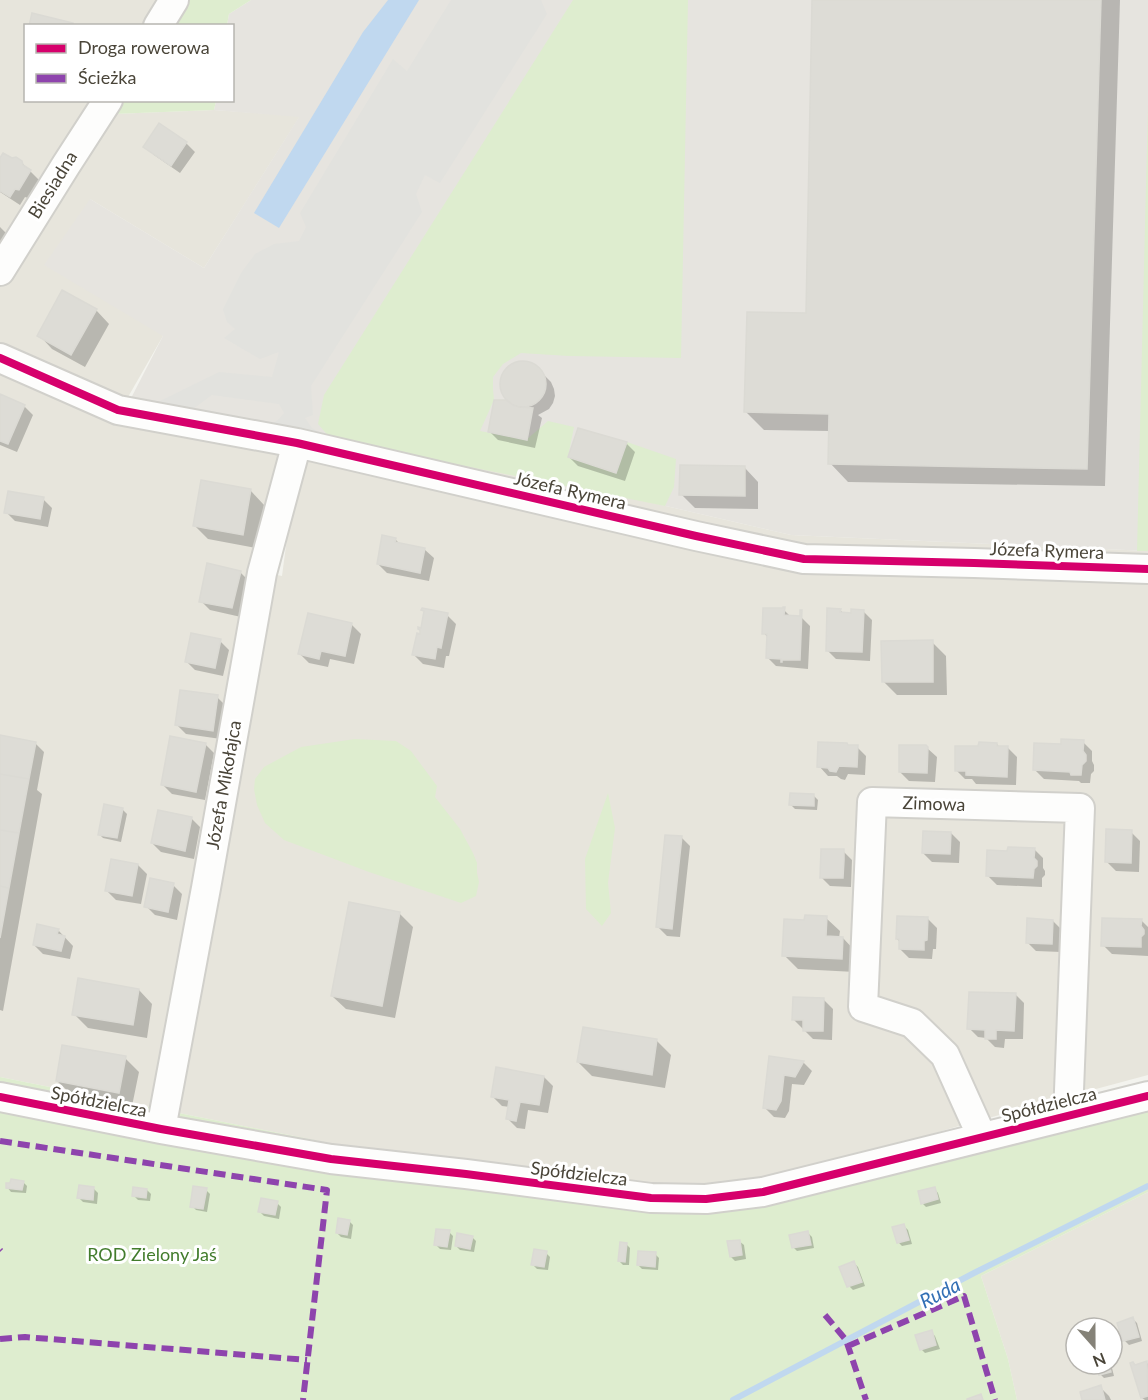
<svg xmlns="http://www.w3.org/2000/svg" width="1148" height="1400" font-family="Lato,sans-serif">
  <rect width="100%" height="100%" fill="#f3f3ee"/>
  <path fill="#e7e5dc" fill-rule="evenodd" d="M0,0H161L144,25L26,26V100L100,101L113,114L214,110L300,116L204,268L90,199L163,336L116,418L283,447L255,570L282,576L296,471L321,453L331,439L515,471L791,535L1148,551V1075L959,1126L667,1211L0,1077Z
    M1148,1192V1400H1017L1008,1359L981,1276ZM1076,1328H1112V1364H1076Z"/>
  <path fill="#e6e4df" d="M251,0H1148V551L791,535L515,471L128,404L163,336L44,265L90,199L204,268L299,117L214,110L216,101L232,100V26L227,25L229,14Z"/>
  <path fill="#deedcf" d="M189,0H251L229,14L227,25L173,26Z
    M573,0H688L681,358L569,356L521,353L503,364L493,377V389L494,400L480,431L526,440L548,421L574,427L568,457L616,473L627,442L676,459L674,487L665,506L331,439L318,424L324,395Z
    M123,101H216L214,110L113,114Z
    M1148,104V551H1137Z
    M355,739L396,741L411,751L437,786L435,797L460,829L473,853L477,863V873L479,882L476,896L461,903L369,872L284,840L265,823L257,805L254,789L255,779L264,767L301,747Z
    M608,793L615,828L608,883L611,913L602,926L586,909L585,859Z
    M0,1077L667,1211L1148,1105V1192L981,1276L1008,1359L1017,1400H0Z"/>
  <path fill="#e2e2de" d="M451,0H541L547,14L440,183L425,175L416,194L422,212L311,386L313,415L305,418L312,428L331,439L265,428L278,420L284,413L279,404L212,395L193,409L156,403L219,372L272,377L279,352L260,359L224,338L235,329L227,322L223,309L241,273L255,254L274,244L299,241L306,227L300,213L393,59L407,71Z"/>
  <path fill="#c0d8ef" d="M388,0H419L279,228L254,213L363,32Z"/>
  <path fill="#0003" d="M814,0H1120L1105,486L848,482L830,463V431L764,430L746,412L807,314Z
    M186,143L195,152L180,173L154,155L145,147Z
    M0,161L21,162L39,180L28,198L25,197L20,205L0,192Z
    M0,227L6,233L0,242Z
    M96,310L109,324L85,367L52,349L39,335Z
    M523,363L530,364L537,368L551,382L554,389L555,396L553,403L549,409L538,415L542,418L535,448L498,440L489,431L495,401L510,402L504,393L502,387V379L505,373L510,367L516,364Z
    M0,396L24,406L33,415L17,452L0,445Z
    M626,443L635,452L625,481L578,466L569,457Z
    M745,468L758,482V509L695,508L681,494Z
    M251,491L264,505L256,548L208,539L194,525Z
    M43,499L52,508L48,527L15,521L6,512Z
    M395,539L401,545L424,549L434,558L429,581L387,573L378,564Z
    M240,572L249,581L241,617L210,610L201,601Z
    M784,610L791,617H801L810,626L808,669L776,666L767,657L768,638L764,633Z
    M840,610L844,614H852L863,611L872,620L870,661L836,659L827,650Z
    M309,615L352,625L361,634L354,664L330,659L328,667L309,663L300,654Z
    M447,615L456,624L449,656H446L444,668L423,664L414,655L421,636Z
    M220,641L229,650L223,676L195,670L186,661Z
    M932,642L946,656L947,695H897L883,681Z
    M217,697L226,706L221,739L186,734L177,725Z
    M0,737L35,743L44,752L37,790L42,794L3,1011L0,1010Z
    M1083,742L1092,751V761L1094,765V771L1091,774L1090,783H1081L1079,781L1044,779L1035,770L1062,746Z
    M205,744L214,753L205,800L172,794L163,785Z
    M997,744L1000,748H1008L1017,757L1016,785L976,784L972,779H965L956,770Z
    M848,747H857L866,756L865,775L848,774L845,780L841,779L837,776H828L819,766Z
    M927,748L937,757L935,782L909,781L900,772Z
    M814,796L818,800L817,810L795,809L791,805Z
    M123,810L127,814L121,842L103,838L99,834Z
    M191,818L200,827L194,859L161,852L152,843Z
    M1131,832L1140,841L1139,872L1116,871L1107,862Z
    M951,833L960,842L959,863L932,862L923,853Z
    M681,837L690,846L680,937L667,936L658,927Z
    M1034,849L1043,858V868L1045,871V875L1042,878V887L997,885L988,876L1009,853Z
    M843,851L852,860L851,887L830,886L821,877Z
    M138,865L147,874L141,904L116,900L107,891Z
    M173,885L182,894L177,920L155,915L146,906Z
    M399,913L413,927L395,1018L346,1009L332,996Z
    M826,918L840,931L839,938H843L856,952L855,972L798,969L784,955L805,922Z
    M928,919L937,928L936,949H933L932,959L909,958L900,949V942L897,939Z
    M1141,920L1148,927V956L1112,954L1103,945Z
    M1053,921L1062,930L1061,952L1036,951L1027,942Z
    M58,930L73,946L70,959L43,954L34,945Z
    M139,990L152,1004L147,1038L88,1028L74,1014Z
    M1015,994L1024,1003L1023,1039H1005L1004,1048L995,1047L986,1038L978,1037L969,1028Z
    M824,1000L833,1009L832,1040L813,1039L794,1020Z
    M584,1029L657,1041L671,1055L665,1088L592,1076L578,1062Z
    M125,1058L139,1072L132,1106L71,1094L57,1081Z
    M770,1058L803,1062L812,1071L804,1085L792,1084L789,1111L785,1118L774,1117L765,1108Z
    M544,1077L553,1086L548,1113L528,1110L525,1129L517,1128L508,1119L510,1107L502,1106L493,1097Z
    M23,1182L27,1186L26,1193L11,1192L7,1187Z
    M934,1188L938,1193L941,1203L926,1207L922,1203Z
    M94,1189L98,1193L97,1204L83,1202L79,1198Z
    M147,1190L151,1194L150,1201L138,1200L134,1196Z
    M206,1190L210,1194L207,1212L196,1210L192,1206Z
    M277,1203L281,1207L279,1219L264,1216L260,1212Z
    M349,1221L353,1225L351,1239L341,1237L337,1233Z
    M904,1226L908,1230L912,1244L902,1246L898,1242Z
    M449,1232L453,1236L451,1250L440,1249L436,1245Z
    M808,1233L812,1237L814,1248L797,1251L793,1247Z
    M472,1237L476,1241L474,1252L460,1250L456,1246Z
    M739,1241L744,1245L746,1259L735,1261L731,1257Z
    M626,1244L630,1248L629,1265H623L619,1261Z
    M546,1253L550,1257L548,1270L537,1269L533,1265Z
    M655,1254L659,1258L658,1270L642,1269L638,1265Z
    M854,1263L858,1267L865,1286L853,1290L849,1286Z
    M1133,1319L1137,1323L1142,1341L1129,1345L1125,1341L1119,1323Z
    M931,1332L935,1336L940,1349L925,1353L921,1349Z
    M1147,1363L1148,1364V1400H1145L1142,1398Z
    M1097,1364H1111L1114,1376L1104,1378L1100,1374Z
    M1100,1387L1109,1396L1111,1400H1084Z"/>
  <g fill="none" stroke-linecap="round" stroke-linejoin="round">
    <path stroke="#c0d8ef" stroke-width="6" d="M733,1400L974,1273L1148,1186"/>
  </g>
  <path fill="#dddcd6" stroke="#dbdad4" stroke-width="1.5" d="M812,0H1101L1087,469L828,464L829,414L744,412L747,312L806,313Z
    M32,13L73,23L72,26H29Z
    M159,123L187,142L171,166L143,147Z
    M3,153L12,158L16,157L22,161L23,165L31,170L19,190L15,189L10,197L0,191V158Z
    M62,290L97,309L71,355L37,336Z
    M500 384a23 23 0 1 1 46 0a23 23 0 1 1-46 0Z
    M0,394L25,405L8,444L0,441Z
    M494,400H507L513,405L519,407L533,408L527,440L488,432Z
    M578,428L627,442L616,473L568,457Z
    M680,465L745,466V496L679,495Z
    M201,480L251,489L243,535L193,526Z
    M8,491L44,497L40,519L4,513Z
    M382,535L396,538L395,542L425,548L420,573L377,564Z
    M207,563L241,571L232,608L199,602Z
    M783,607H785L784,615L800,616V610H802L800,660H782V662H781V659L766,658L767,634H762L763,608H783Z
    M422,608L448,613L441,648L437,647L435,659L412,655L417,633L420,634V630L418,629V627L421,628L424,611L421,610Z
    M827,608L841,609L840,612L851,613V609L864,610L862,652L826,651Z
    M308,613L352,623L345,656L321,651L319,659L298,654Z
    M191,633L221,639L215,668L185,662Z
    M933,640V682H882L881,641Z
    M180,690L218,695L213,731L175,725Z
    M0,735L36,742L29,779L0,774Z
    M170,736L206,743L196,792L161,785Z
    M1061,739L1084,740L1083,751L1086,755V761L1082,765L1081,775H1071L1070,772L1033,770L1034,743L1061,744Z
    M818,742L847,743L848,745H858L857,767L839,766L836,772L830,771L828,768L817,767Z
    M979,742L997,743V746H1008L1007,777L966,775V771H955V746H978Z
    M899,745H926L928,747L927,773L899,772Z
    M0,774L29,779L19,833L0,830Z
    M790,793L814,794V806L789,805Z
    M104,804L123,808L117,838L98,835Z
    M158,810L192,817L185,851L151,843Z
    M1106,829L1132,830L1131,863L1105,862Z
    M0,830L19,833L9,888L0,886Z
    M923,831L951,832L950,854L922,853Z
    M665,835L682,836L672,929L656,927Z
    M1008,847L1035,848L1034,858L1037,861V866L1034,869L1033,878L986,876L987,850L1007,851Z
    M821,849H844V860L843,878H820Z
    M111,859L138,864L132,896L105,891Z
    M150,878L174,883L168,912L144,907Z
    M0,886L9,888L0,938Z
    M349,902L400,912L382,1006L331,996Z
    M805,915L827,916L826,936L843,937L842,959L782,956L784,919L804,920Z
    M897,916L928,917L927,940L924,941V950L899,949V939H896Z
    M1027,918L1053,920L1052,944L1026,943Z
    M1102,918L1142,919L1141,926L1144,930V934L1141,937V947L1101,946Z
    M37,924L59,929L57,934L65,936L61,951L33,945Z
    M78,978L139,989L133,1025L72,1015Z
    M969,992L1016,993L1014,1031L996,1030V1039H985V1030L967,1029Z
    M793,997L824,998L823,1031H803V1020H792Z
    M583,1027L657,1039L652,1075L577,1062Z
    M62,1045L126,1056L119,1093L56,1081Z
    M769,1056L804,1061L795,1077L784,1075L781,1101L776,1110L763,1108Z
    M496,1067L544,1076L539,1105L520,1102L516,1121L506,1119L509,1100L491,1097Z
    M11,1179L24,1181L22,1190L6,1188V1183H10Z
    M79,1185L94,1187L93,1200L77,1198Z
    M193,1186L207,1188L203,1209L190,1207Z
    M133,1187L147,1189L146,1198L132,1196Z
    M935,1187L938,1199L921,1204L918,1191Z
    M261,1198L278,1201L275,1215L258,1212Z
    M338,1218L350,1220L347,1235L336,1233Z
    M904,1224L909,1240L897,1243L892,1227Z
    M436,1229L450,1230L447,1247L434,1245Z
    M808,1231L811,1245L792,1248L789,1235Z
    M457,1233L473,1236L470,1249L455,1246Z
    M740,1240L742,1255L730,1257L727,1241Z
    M620,1242L627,1243L625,1262L618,1261Z
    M534,1249L547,1251L544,1267L531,1265Z
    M638,1251L656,1252L655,1267L637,1265Z
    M854,1261L862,1282L847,1287L839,1267Z
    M1133,1317L1139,1337L1123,1341L1117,1323Z
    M932,1330L936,1345L920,1350L915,1335Z
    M1147,1361L1148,1396L1141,1398L1130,1363L1133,1362L1135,1365Z
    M1096,1364H1109L1111,1372L1099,1375Z
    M1101,1385L1105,1400H1082L1080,1392Z
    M981,1394L983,1400H967V1399Z"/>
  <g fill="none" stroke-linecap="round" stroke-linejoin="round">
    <g stroke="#d1d0cb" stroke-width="32">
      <path id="minor" d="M158,26L174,0
        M0,271L66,165L108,100
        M0,358L118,410L297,443L696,536L804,559L974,563L1148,569
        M0,1097L161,1129L331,1159L466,1174L651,1198L706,1199L763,1192L1148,1096
        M161,1129L206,888L262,573L297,443
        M982,1137L945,1055L912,1023L863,1007L872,802L1080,808L1068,1116"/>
    </g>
    <use href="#minor" stroke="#fdfdfc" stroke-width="28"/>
    <path stroke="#8e44ad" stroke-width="6" stroke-dasharray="12 6" stroke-linecap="butt" d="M0,1141L327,1190L303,1400
      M0,1250L1,1251
      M825,1315L846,1340L866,1400
      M0,1339L25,1337L307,1360
      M848,1346L964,1296L995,1400"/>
    <g stroke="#fff" stroke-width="11">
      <path id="cycleway" d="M0,358L118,410L297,443L696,536L804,559L974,563L1148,569
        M0,1097L161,1129L331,1159L466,1174L651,1198L706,1199L763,1192L1148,1096"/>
    </g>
    <use href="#cycleway" stroke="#d6006c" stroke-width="8"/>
  </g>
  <g text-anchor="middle" stroke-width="6" stroke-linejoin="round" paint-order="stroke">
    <g font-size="18" fill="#4a4539" stroke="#fff">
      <text transform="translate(53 185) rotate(-58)" y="6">Biesiadna</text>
      <text transform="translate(570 491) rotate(13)" y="6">Józefa Rymera</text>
      <text transform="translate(1047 551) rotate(2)" y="6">Józefa Rymera</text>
      <text transform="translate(224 785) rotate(-80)" y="6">Józefa Mikołajca</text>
      <text transform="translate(934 804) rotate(2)" y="6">Zimowa</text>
      <text transform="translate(99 1102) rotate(11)" y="6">Spółdzielcza</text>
      <text transform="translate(1049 1105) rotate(-14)" y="6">Spółdzielcza</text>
      <text transform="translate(579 1174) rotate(7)" y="6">Spółdzielcza</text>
    </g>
    <g font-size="18" fill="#427c2c" stroke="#fff">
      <text x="152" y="1261">ROD Zielony Jaś</text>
    </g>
    <g font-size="20" font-style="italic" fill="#3370b5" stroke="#fff">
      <text transform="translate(940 1293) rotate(-27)" y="7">Ruda</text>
    </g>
  </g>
  <rect x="24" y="24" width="210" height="78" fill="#ffffff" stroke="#b7b5b0" stroke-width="1.5"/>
  <rect x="36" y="44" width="30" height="9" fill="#d6006c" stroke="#b7b5b0" stroke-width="1.5"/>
  <text x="78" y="54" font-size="18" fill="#4a4539">Droga rowerowa</text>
  <rect x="36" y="74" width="30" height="9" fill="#8e44ad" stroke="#b7b5b0" stroke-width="1.5"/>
  <text x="78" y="84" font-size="18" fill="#4a4539">Ścieżka</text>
  <g transform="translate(1094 1346) rotate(159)"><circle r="28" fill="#ffffff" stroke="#b7b5b0" stroke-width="1.5"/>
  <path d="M0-4.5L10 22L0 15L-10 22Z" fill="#858278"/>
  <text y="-9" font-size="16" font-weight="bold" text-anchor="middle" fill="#4a4539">N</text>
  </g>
</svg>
